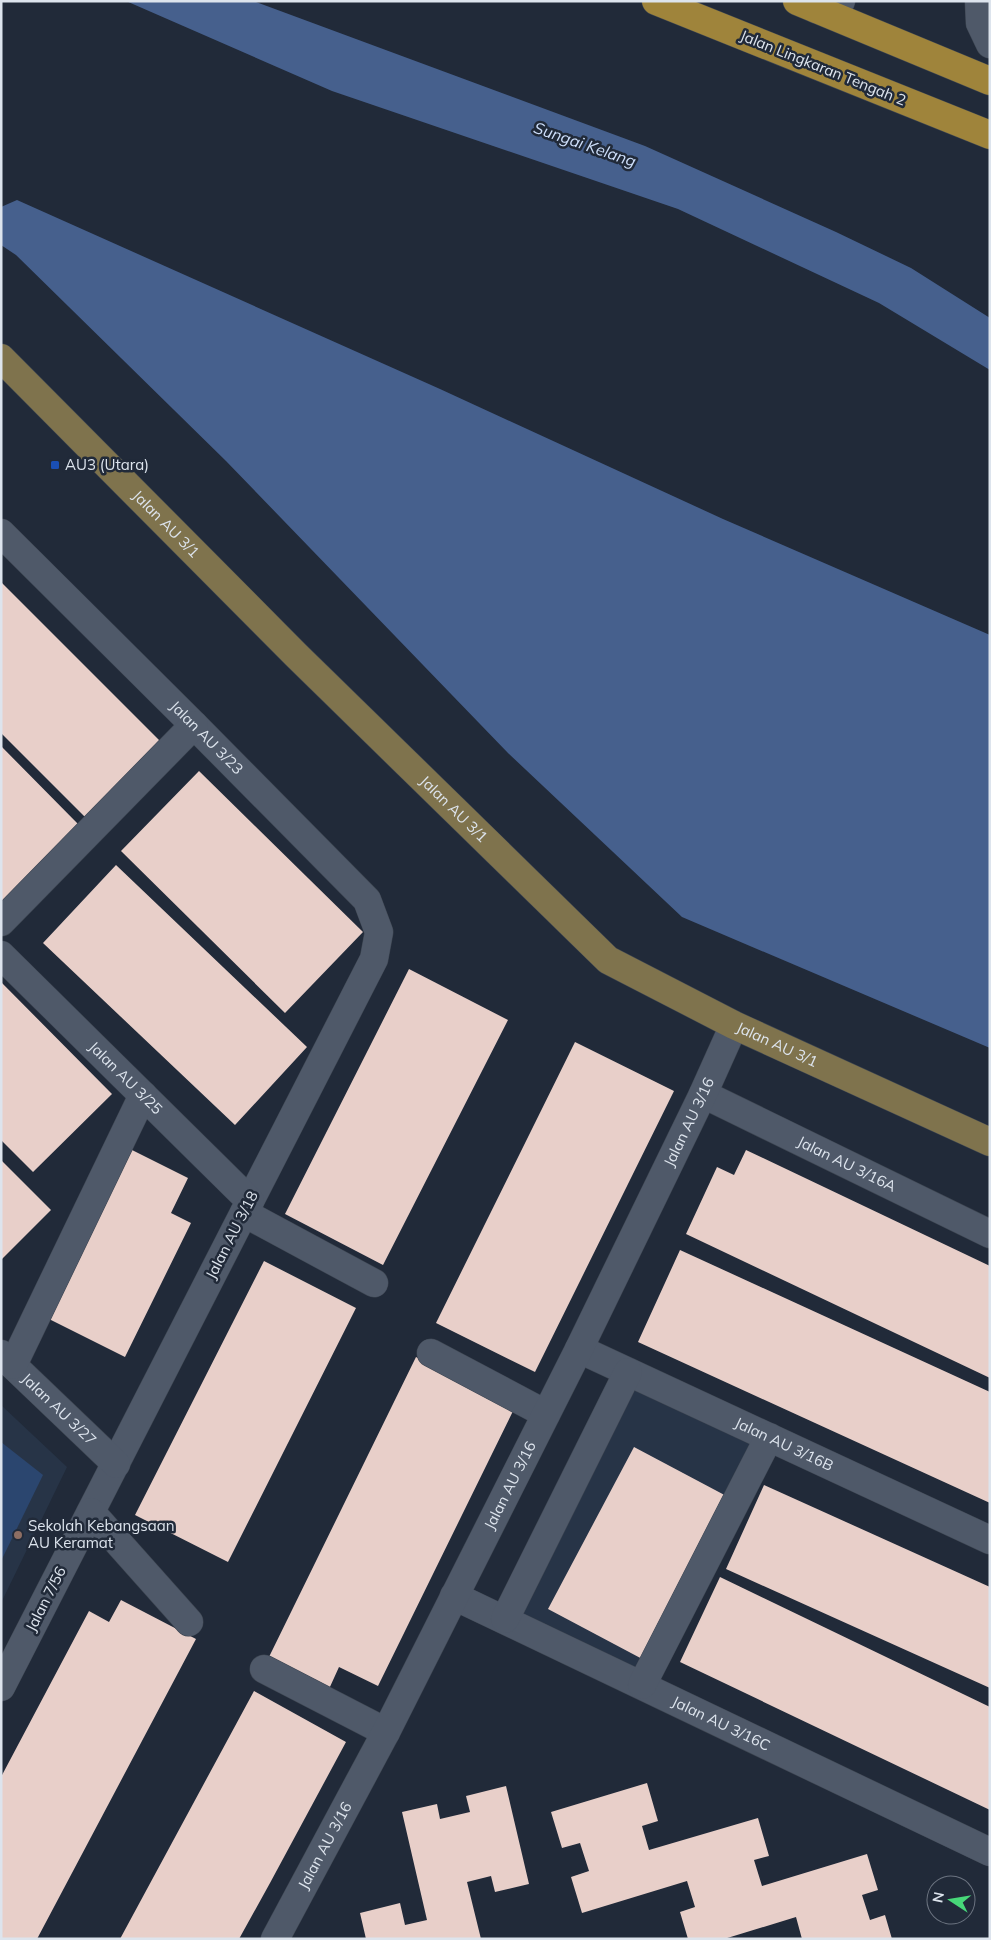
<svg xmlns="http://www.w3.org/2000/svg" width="991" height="1940" font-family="Mulish,sans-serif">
  <rect width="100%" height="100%" fill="#212a39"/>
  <path fill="#273447" d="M631,1386L757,1444L641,1670L519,1613Z
    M1,1405L67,1467L1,1603Z"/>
  <path fill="#2b466f" d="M1,1442L43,1475L1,1561Z"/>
  <path fill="#46608d" d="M126,1H253L645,146L836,232L911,268L990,318V370L879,303L678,209L332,91Z
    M17,200L440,389L723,519L990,635V1048L682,917L508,753L226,461L16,255L1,245V207Z"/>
  <path fill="#e8cfc9" d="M1,582L162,743L87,819L1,733Z
    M1,746L78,824L1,902Z
    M199,771L363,932L285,1013L121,851Z
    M116,865L307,1047L235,1125L43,943Z
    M409,969L508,1020L383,1265L285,1214Z
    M1,982L112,1094L33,1172L1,1140Z
    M575,1042L674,1091L535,1372L436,1323Z
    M126,1147L188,1178L171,1213L191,1223L125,1357L43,1316Z
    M746,1150L990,1266V1378L686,1234L717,1167L734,1175Z
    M1,1160L51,1210L1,1260Z
    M680,1250L990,1392V1503L638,1342Z
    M264,1261L356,1308L228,1562L135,1515Z
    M416,1357L515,1407L378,1686L339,1667L329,1689L268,1659Z
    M634,1447L732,1499L646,1661L548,1609Z
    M764,1485L990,1587V1688L726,1569Z
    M720,1577L990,1707V1810L680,1662Z
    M121,1600L196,1639L37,1939H1V1777L89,1611L109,1622Z
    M254,1691L346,1742L270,1883L239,1939H120Z
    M647,1783L658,1821L642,1826L649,1850L758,1818L769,1856L754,1860L762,1886L867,1854L878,1890L862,1895L870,1920L885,1915L892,1939H802L796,1917L724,1939H688L680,1912L695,1907L687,1881L582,1913L571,1877L589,1871L580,1843L562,1848L551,1812Z
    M506,1786L529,1884L495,1892L491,1876L467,1882L481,1939H366L360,1913L400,1903L405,1925L427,1920L402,1812L437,1804L440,1819L470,1812L466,1796Z"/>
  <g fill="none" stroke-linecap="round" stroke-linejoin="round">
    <g stroke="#3d4551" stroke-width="29">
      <g id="minor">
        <path d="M979,1L980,23L990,44"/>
        <path d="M816,9L841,1"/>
        <path id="s1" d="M1,533L194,725L367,900L379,932L374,959L1,1687"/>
        <path d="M1,922L194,725"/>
        <path id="s2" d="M1,955L250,1201"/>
        <path id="s3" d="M703,1094L990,1234"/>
        <path d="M244,1213L374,1283"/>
        <path id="s4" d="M579,1349L990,1540"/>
        <path d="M431,1353L546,1414"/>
        <path id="s5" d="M1,1354L116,1464"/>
        <path d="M13,1365L143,1095"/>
        <path d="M91,1512L189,1622"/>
        <path id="s6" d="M454,1596L990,1852"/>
        <path d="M505,1619L628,1372"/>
        <path d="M264,1669L386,1732"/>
        <path d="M642,1685L769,1437"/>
        <path id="s7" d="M275,1939L386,1732L579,1349L703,1094L734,1025"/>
      </g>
    </g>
    <g stroke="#3d4551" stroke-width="29">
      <g id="major">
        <path id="s8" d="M1,358L296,655L608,960L734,1025L990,1142"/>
      </g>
    </g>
    <g stroke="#3d4551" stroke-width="29">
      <path id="highway" d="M656,1L990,135
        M797,1L990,81"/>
    </g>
    <use href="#minor" stroke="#4f5969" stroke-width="28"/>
    <use href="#major" stroke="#7f734d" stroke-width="28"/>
    <use href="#highway" stroke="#9f843b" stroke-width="28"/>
  </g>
  <rect fill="#1a4fb4" stroke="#212a39" stroke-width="2" x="50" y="460" width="10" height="10" rx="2.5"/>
  <circle fill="#8d6e63" stroke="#212a39" stroke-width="2" cx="18" cy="1535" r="5"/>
  <g text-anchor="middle" stroke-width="5" stroke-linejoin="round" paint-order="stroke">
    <g font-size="15" fill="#dde4ed" stroke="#212a39">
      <text transform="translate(823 68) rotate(22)" y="5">Jalan Lingkaran Tengah 2</text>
      <text dy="5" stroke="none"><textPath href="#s8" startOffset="234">Jalan AU 3/1</textPath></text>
      <text dy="5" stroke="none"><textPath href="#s1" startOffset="290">Jalan AU 3/23</textPath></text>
      <text dy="5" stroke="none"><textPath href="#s8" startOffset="639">Jalan AU 3/1</textPath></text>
      <text dy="5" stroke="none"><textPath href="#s8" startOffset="1044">Jalan AU 3/1</textPath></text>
      <text dy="5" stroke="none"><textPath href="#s2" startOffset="175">Jalan AU 3/25</textPath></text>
      <text dy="5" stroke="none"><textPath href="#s7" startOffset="916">Jalan AU 3/16</textPath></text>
      <text dy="5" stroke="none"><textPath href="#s3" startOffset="160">Jalan AU 3/16A</textPath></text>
      <text transform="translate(232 1235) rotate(-63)" y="5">Jalan AU 3/18</text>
      <text dy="5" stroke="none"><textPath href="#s5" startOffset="80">Jalan AU 3/27</textPath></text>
      <text dy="5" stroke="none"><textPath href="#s4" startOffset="226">Jalan AU 3/16B</textPath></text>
      <text dy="5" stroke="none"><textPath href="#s7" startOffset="511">Jalan AU 3/16</textPath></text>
      <text transform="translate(46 1599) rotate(-63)" y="5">Jalan 7/56</text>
      <text dy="5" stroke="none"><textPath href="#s6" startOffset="296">Jalan AU 3/16C</textPath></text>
      <text dy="5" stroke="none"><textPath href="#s7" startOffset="106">Jalan AU 3/16</textPath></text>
    </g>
    <g font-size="15" fill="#dde4ed" stroke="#212a39" text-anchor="start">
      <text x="65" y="470">AU3 (Utara)</text>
      <text x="28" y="1531">Sekolah Kebangsaan<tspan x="28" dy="17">AU Keramat</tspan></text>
    </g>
    <g font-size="16" font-style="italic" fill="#cfe0fc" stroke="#212a39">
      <text transform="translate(585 144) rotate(19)" y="6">Sungai Kelang</text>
    </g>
  </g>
  <rect width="991" height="1940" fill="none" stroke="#dde4ed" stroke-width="5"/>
  <g transform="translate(951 1900) rotate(282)"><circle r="24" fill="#212a39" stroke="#6c7481"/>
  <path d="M0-4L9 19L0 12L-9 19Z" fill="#47d779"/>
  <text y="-8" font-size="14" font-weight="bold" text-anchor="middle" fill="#dde4ed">N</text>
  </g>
</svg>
